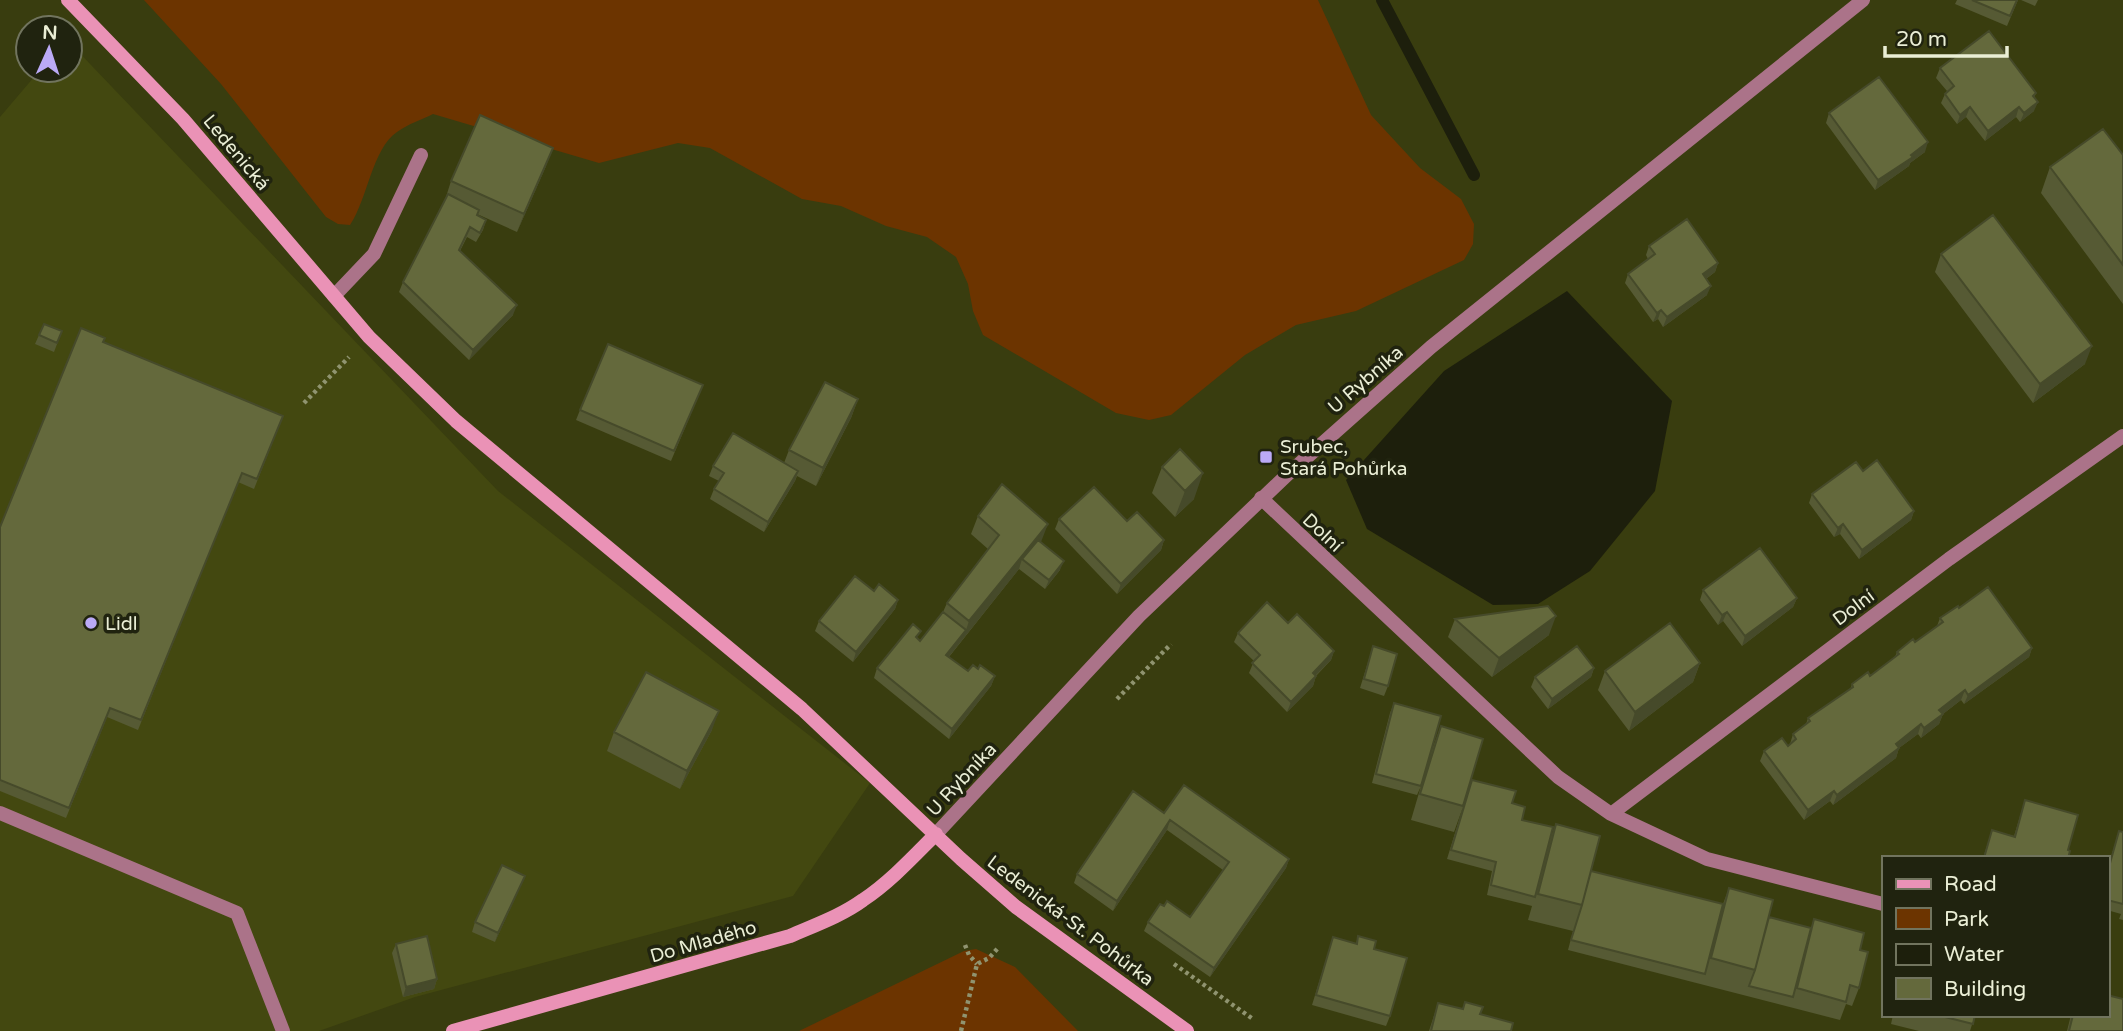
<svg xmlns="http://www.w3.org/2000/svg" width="2123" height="1031" font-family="'Varela Round',sans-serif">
  <rect width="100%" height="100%" fill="#393d0f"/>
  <path fill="#434810" d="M70,43L498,491L870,783L793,896L415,997L319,1031H0V117L40,70H70Z"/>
  <path fill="#6c3400" d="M144,0H1318L1371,115L1420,168L1461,199L1474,224L1473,244L1464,260L1356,311L1296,325L1245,355L1171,415L1149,420L1116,413L983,335L973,311L968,284L956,257L927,237L886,226L841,206L802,199L710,148L678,143L599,163L433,114C421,120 408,124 397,132C372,149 368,198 350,225L338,224L326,217L221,84Z
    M976,949L1015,967L1078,1031H799L964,951Z"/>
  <path fill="#1d1f0c" d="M1567,291L1672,401L1655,491L1590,571L1538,604L1493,605L1367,529L1346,480L1444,371Z"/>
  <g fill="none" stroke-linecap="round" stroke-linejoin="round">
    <path stroke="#1d1f0c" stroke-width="12" d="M1382,0L1474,175"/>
    <path stroke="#909470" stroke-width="4.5" stroke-dasharray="3.5 3.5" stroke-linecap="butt" d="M304,403L349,357
      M1117,699L1171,644
      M965,945L969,955L977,964
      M1174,964L1253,1019
      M961,1031L977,964L989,958L998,948"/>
    <path stroke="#ab7389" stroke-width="14" d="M334,296L374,254L421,155
      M0,813L237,913L283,1031"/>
    <path stroke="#ab7389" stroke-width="14" d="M1261,498L1558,777L1611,814L1707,859L1883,904
      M1611,814L1949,559L2123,436"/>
    <path stroke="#ab7389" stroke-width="14" d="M936,834L1139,616L1288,474L1431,347L1863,0"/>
    <path stroke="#ea92b6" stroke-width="14" d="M68,0L183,119L369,337L456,421L802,709L961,859L1016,907L1187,1031
      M453,1031L790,936C815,925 841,916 863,900C890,882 913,857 936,834"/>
  </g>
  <path fill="#565a34" d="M1957,0H2018L2007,26L1955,4Z
    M2021,0H2038L2035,6Z
    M1940,68L2036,93L2034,98V111L2020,122L2016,117L1985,141L1966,117L1957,124L1941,103L1945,94L1947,91L1936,78Z
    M1829,113L1925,152L1910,163L1909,166L1875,190L1826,123Z
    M2123,155V304L2041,193L2050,167Z
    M546,166L517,232L477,214L486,220L483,230L476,242L467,237L460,251L513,315L469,360L399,292L403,282L445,200L451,181Z
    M1649,246L1718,263L1715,272L1706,279L1707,295L1663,327L1658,319L1653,322L1625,283L1628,274L1648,259L1646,255Z
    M1941,254L2085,364L2033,403L1935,272Z
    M62,331L54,352L35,344L39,335Z
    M103,342L283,416L254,489L238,482L138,730L107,717L66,818L0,791V527Z
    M703,385L671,461L576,420L580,410Z
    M858,399L851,418L816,486L797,476L795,481L764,532L710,499L714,489L719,481L709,476L713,466L784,463L789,450Z
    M1162,467L1194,499L1175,517L1152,493Z
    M1863,471L1914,511L1911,520L1859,559L1840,534L1834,537L1809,503L1812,494Z
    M978,516L1041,542L1060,570L1045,589L1019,569L949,657L968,671L978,669L995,676L991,686L949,739L874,678L877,668L918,640L920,641L943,612L947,603L988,549L971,534Z
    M1059,519L1127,521L1164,540L1161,550L1117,594L1055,529Z
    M1703,590L1797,598L1793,607L1742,646L1723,621L1718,625L1700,600Z
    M898,600L895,609L853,662L815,631L819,621Z
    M1959,608L2032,648L2029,657L1964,704L1961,700L1943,714L1939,724L1921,738L1918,734L1899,748L1896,758L1833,805L1830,801L1804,820L1760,761L1764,751L1788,746L1790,744L1793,734L1806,724L1808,718L1850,690L1852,684L1870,676L1895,657L1897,652L1915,642L1937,626L1940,618Z
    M1455,619L1549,635L1492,677L1448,637Z
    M1288,623L1334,651L1331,660L1316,676L1313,686L1287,712L1249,673L1254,661L1234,642L1238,633Z
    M1373,646L1388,686L1384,696L1360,688Z
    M1700,663L1693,682L1629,731L1598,690L1605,671Z
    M1594,668L1591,677L1548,709L1531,687L1535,677Z
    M1394,703L1421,786L1417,795L1372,783L1390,713Z
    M1441,726L1469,787L1512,803L1522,820L1549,841L1556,824L1591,871L1723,904L1729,888L1769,917L1811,928L1814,919L1860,950L1859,988L1852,1006L1846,1004L1840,1020L1568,950L1573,931L1528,920L1532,906L1487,895L1492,871L1447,859L1463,807L1454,832L1411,820L1431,752Z
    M712,730L680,789L607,751L614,732Z
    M2025,800L2068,850V858H1983L1992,830L2014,836Z
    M1164,813L1289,859L1286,868L1210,977L1144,931L1148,922L1190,917L1223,870L1167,830L1113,911L1074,883L1077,874Z
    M2119,831L2123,832V920L2119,919L2121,914L2107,910V870Z
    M525,876L495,942L472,932L475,922Z
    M1358,936L1374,949L1390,1016L1386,1026L1312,1005L1333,937L1356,944Z
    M396,944L437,979L434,989L403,997L392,953Z
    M1438,1003L1480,1014L1511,1031H1429Z
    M1893,1015H1975L1970,1031H1919L1891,1024Z
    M2071,1015H2107L2123,1031H2067Z"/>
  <path fill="#464a2a" d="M2038,102L2034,111L2020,122L2024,113Z
    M1970,107L1966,117L1957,124L1960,115Z
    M2019,107L2016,117L1985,141L1988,131Z
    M1928,142L1925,152L1910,163L1909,166L1875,190L1878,180Z
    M553,148L546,166L517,232L524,214Z
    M1718,263L1715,272L1699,284L1703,274Z
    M1711,286L1707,295L1663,327L1667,317Z
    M517,305L513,315L469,360L473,350Z
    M1661,310L1658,319L1653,322L1657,313Z
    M2092,346L2085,364L2033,403L2040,384Z
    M858,399L851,418L816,486L823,468Z
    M798,471L795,481L764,532L768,522Z
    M1203,473L1194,499L1175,517L1185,491Z
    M1914,511L1911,520L1859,559L1862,550Z
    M1048,524L1041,542L1022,559L1019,569L943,664L946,655L966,630L969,621Z
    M1843,524L1840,534L1834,537L1838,528Z
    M1164,540L1161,550L1117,594L1121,584Z
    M1064,561L1060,570L1045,589L1049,580Z
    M1797,598L1793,607L1742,646L1745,636Z
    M898,600L895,609L853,662L856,652Z
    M1727,612L1723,621L1718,625L1722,615Z
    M1556,616L1549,635L1492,677L1499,658Z
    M2032,648L2029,657L1964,704L1968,695Z
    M1334,651L1331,660L1309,682L1313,673Z
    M1700,663L1693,682L1629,731L1635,712Z
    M1594,668L1591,677L1548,709L1552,699Z
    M995,676L991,686L949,739L952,729Z
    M1316,676L1313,686L1287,712L1291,702Z
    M1965,690L1961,700L1943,714L1939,724L1921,738L1924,728L1939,710Z
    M719,711L712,730L680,789L687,771Z
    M1921,724L1918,734L1899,748L1896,758L1833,805L1837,795Z
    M1834,791L1830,801L1804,820L1808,810Z
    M1170,820L1167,830L1113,911L1117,901Z
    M1289,859L1286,868L1210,977L1214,968Z
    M525,876L521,885L495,942L498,933Z
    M437,979L434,989L403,997L406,987Z"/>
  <path fill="#64693c" stroke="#464a2a" stroke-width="2" d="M1972,0H2017L2010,16Z
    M1989,31L2036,93L2033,96L2038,102L2024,113L2019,107L1988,131L1970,107L1960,115L1945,94L1954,86L1940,68Z
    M1879,77L1928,142L1911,155L1913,157L1878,180L1829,113Z
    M480,115L553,148L524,214L451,181Z
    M2103,129L2123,155V265L2050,167Z
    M448,194L479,210L477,215L486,220L480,233L470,227L459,250L517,305L473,350L403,282Z
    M1993,215L2092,346L2040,384L1941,254Z
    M1687,219L1718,263L1703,274L1711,286L1667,317L1661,310L1657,313L1628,274L1655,254L1649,246Z
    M44,324L62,331L57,343L39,335Z
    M81,328L105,338L103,342L283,416L257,479L242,473L141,720L110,708L69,808L0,780V527Z
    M608,344L703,385L674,451L580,410Z
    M825,382L858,399L823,468L789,450Z
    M733,433L798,471L768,522L714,489L724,473L713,466Z
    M1180,449L1203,473L1185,491L1162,467Z
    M1877,460L1914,511L1862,550L1843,524L1838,528L1812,494L1856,462L1863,471Z
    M1002,484L1048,524L969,621L947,603L999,535L978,516Z
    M1094,487L1127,521L1137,512L1164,540L1121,584L1059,519Z
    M1038,540L1064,561L1049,580L1022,559Z
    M1760,548L1797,598L1745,636L1727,612L1722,615L1703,590Z
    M855,576L874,591L879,584L898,600L856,652L819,621Z
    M1988,587L2032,648L1968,695L1965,690L1939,710L1943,714L1924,728L1921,724L1896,744L1899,748L1837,795L1834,791L1808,810L1764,751L1782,738L1788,746L1796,739L1793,734L1810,721L1808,718L1853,687L1852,684L1868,672L1870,676L1899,654L1897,652L1913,639L1915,642L1943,622L1940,618L1958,606L1959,608Z
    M1267,602L1288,623L1297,614L1334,651L1313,673L1316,676L1291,702L1252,663L1260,655L1238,633Z
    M1548,606L1556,616L1499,658L1455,619Z
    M943,612L966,630L946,655L968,671L973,665L978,669L980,665L995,676L952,729L877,668L913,624L921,631L916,637L920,641Z
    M1670,623L1700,663L1635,712L1605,671Z
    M1373,646L1397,654L1388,686L1364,679Z
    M1577,646L1594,668L1552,699L1535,677Z
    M646,672L719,711L687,771L614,732Z
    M1394,703L1441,716L1421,786L1376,774Z
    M1441,726L1483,739L1463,806L1420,794Z
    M1472,780L1516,791L1512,803L1525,807L1522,820L1553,827L1535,897L1491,885L1496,862L1451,850Z
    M1184,785L1289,859L1214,968L1148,922L1160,904L1164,906L1167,901L1190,917L1229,862L1170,820L1117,901L1077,874L1133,791L1164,813Z
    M2025,800L2078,815L2068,850L2070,851L2068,858H1984L1992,830L2015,837Z
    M1556,824L1600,836L1582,905L1538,894Z
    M2119,831L2123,832V904L2107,900V874Z
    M502,865L525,876L498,933L475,922Z
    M1591,871L1723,904L1705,974L1571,940L1582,905Z
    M1729,888L1773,900L1755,970L1711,958Z
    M1769,917L1811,928L1793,997L1749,986L1755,970Z
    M1814,919L1864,933L1860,950L1868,952L1859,988L1850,985L1846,1002L1797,988Z
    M427,936L437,979L406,987L396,944Z
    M1358,936L1376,941L1374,949L1407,958L1390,1016L1316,995L1333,937L1357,944Z
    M2107,995L2123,999V1031H2069L2073,1015H2107Z
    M1465,1002L1483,1007L1480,1014L1513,1023L1511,1031H1431L1438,1003L1463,1009Z
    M1937,1015H1975L1973,1024Z"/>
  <g fill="#bbaaf6" stroke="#20230f" stroke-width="2.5">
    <rect x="1259" y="450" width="14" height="14" rx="3.5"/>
    <circle cx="91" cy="623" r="7"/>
  </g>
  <g text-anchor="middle" stroke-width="7" stroke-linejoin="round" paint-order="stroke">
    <g font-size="19" fill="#eaeed5" stroke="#20230f">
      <text transform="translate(237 152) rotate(50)" y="7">Ledenická</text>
      <text transform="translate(1365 379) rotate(-41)" y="7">U Rybníka</text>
      <text transform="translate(1323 532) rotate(43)" y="7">Dolní</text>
      <text transform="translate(1853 607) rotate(-37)" y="7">Dolní</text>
      <text transform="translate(961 779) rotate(-47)" y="7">U Rybníka</text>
      <text transform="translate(1071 920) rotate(37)" y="7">Ledenická-St. Pohůrka</text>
      <text transform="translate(703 941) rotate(-16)" y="7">Do Mladého</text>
    </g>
    <g font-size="19" fill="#eaeed5" stroke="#20230f" text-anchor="start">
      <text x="1280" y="453">Srubec,<tspan x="1280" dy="22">Stará Pohůrka</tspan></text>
      <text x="105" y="630">Lidl</text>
    </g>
  </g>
  <rect x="1882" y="856" width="228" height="161" fill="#20230f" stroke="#71745e" stroke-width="2"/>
  <rect x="1896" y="879" width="35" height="10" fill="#ea92b6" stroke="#71745e" stroke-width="2"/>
  <text x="1944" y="891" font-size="21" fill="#eaeed5">Road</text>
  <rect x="1896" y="908" width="35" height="21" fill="#6c3400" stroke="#71745e" stroke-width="2"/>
  <text x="1944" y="926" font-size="21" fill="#eaeed5">Park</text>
  <rect x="1896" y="944" width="35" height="21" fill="#1d1f0c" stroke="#71745e" stroke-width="2"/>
  <text x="1944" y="961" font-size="21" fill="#eaeed5">Water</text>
  <rect x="1896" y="978" width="35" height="21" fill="#64693c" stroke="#71745e" stroke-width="2"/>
  <text x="1944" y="996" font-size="21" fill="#eaeed5">Building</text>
  <g transform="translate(49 49) rotate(3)"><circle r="33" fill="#20230f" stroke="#71745e" stroke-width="2"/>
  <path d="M0-5L12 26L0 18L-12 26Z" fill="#bbaaf6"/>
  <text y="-10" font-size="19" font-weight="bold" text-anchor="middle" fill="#eaeed5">N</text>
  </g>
  <path d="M1885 46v10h122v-10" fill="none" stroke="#eaeed5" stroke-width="3.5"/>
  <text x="1896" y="46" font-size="21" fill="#eaeed5" stroke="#20230f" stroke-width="5" paint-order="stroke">20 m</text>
</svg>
